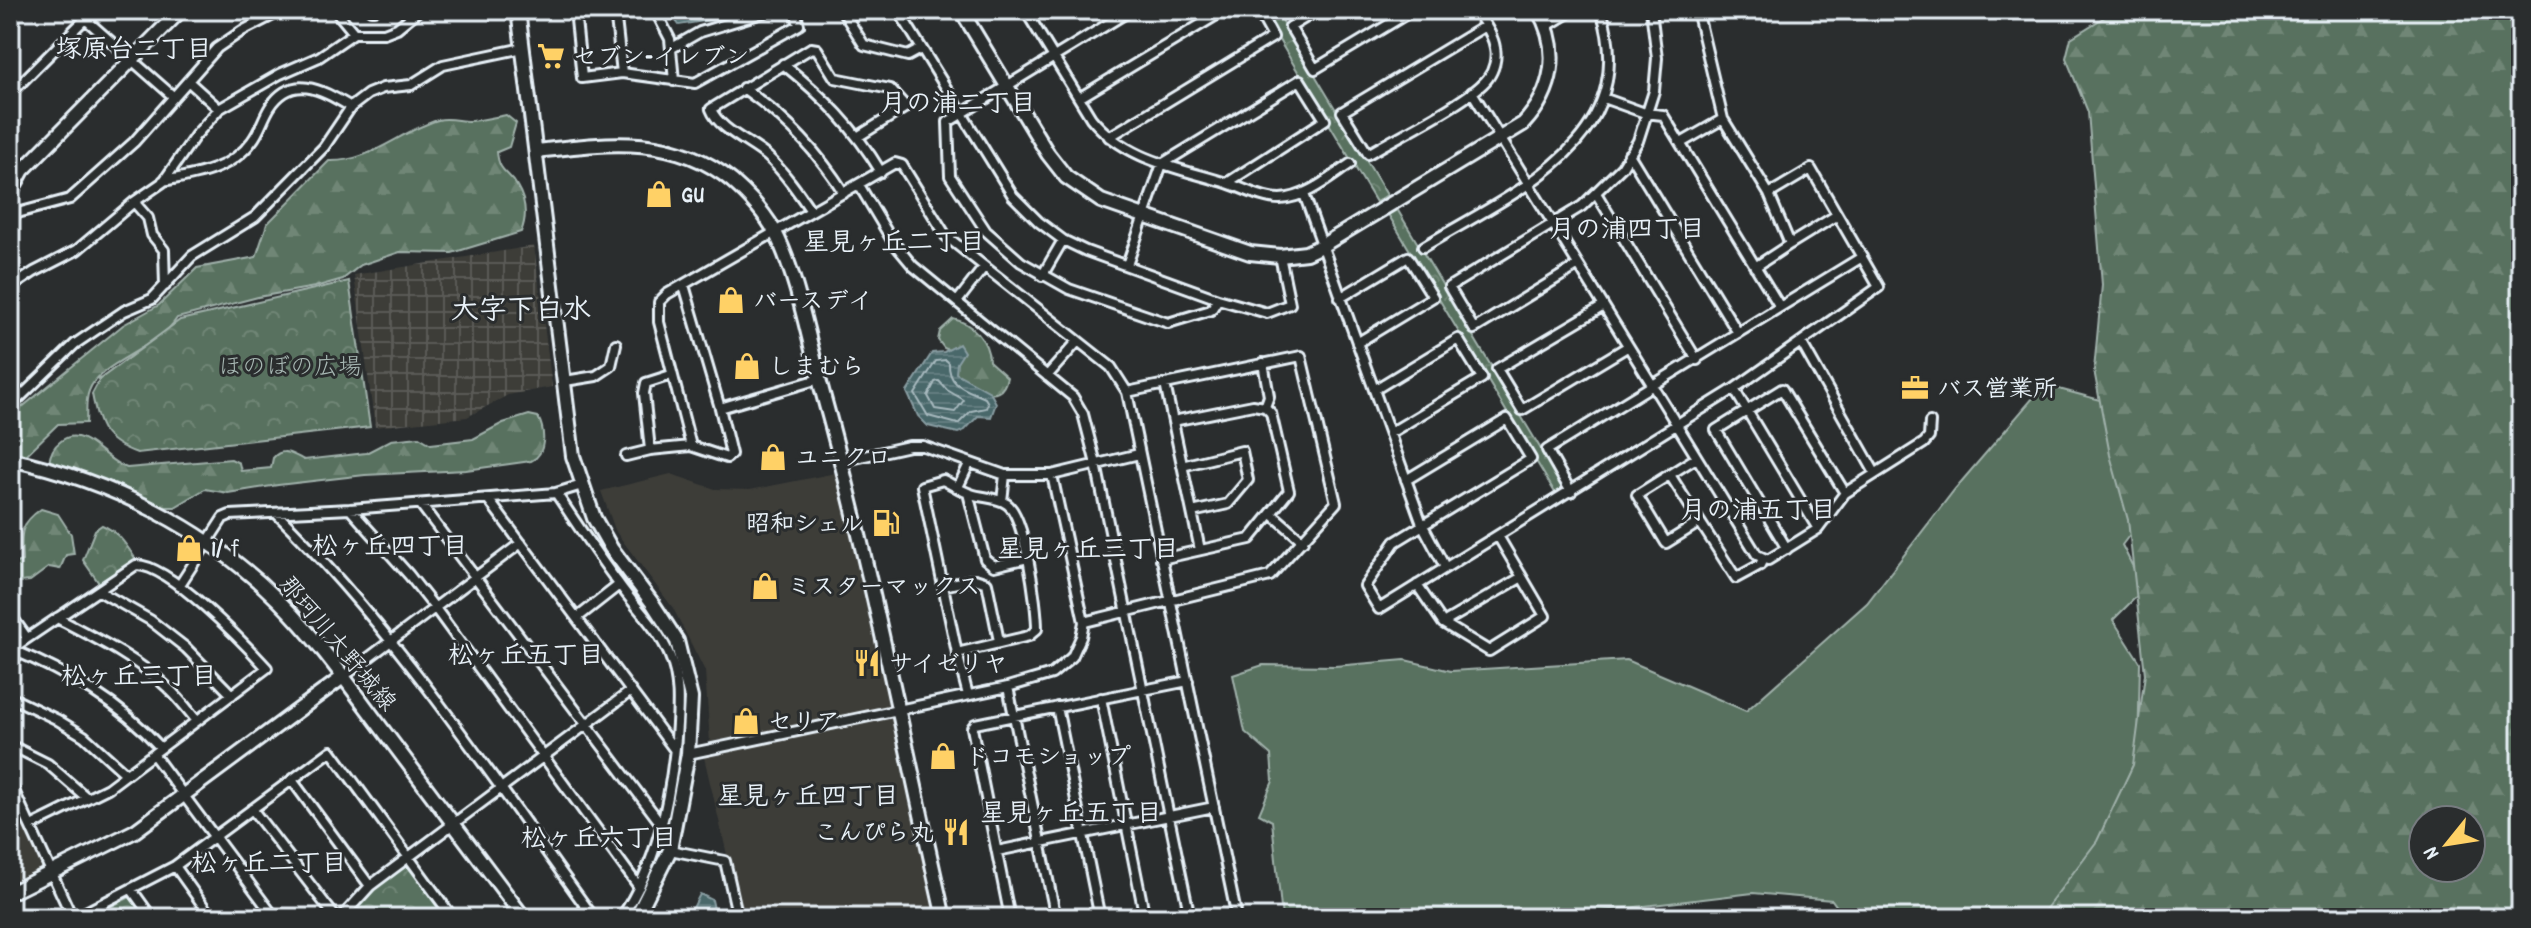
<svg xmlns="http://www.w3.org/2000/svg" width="2531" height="928" font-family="Dekko,'Klee One',sans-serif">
  <defs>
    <pattern id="industrial-grid" width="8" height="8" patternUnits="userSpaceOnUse" patternTransform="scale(2)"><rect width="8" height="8" fill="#3e3e39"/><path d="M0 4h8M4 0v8" fill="none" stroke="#5a5a56"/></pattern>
    <pattern id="forest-firs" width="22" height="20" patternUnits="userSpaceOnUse" patternTransform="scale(2)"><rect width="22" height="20" fill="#58715e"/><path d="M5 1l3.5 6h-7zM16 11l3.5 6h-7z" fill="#708676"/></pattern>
    <pattern id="park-crowns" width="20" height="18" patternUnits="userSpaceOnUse" patternTransform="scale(2)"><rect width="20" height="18" fill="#58715e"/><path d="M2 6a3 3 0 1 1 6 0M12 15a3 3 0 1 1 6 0" fill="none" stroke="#708676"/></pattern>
    <pattern id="water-rules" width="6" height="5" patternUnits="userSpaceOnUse" patternTransform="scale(2)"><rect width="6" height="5" fill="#49676a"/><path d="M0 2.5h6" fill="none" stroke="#637d80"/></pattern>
  </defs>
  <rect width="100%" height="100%" fill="#2a2d2e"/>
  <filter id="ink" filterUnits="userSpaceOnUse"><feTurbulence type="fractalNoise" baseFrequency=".0125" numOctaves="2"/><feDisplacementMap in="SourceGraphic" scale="16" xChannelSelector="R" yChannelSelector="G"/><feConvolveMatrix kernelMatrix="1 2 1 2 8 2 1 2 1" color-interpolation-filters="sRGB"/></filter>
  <g filter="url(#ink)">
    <path fill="#3e3e39" d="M841,472L894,706L710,742L705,671L673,608L616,532L601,491L671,474L715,489L750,490Z
      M894,714L941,918H742L704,757Z
      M10,794L47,865L43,871L10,887Z"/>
    <path fill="url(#industrial-grid)" d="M534,246L552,387L508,395L467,417L375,427L354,275Z"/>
    <path fill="#58715e" stroke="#a0b1ab" stroke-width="2" d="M2044,385L2193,425L2177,472L2122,545L2144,589L2113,620L2140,662L2138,754L2078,890L2046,918H1845L1832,900L1753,893L1544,918H1282L1272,821L1259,814L1273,781L1271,755L1245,732L1233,675L1263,665L1335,666L1405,660L1451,671L1627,660L1746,711L1867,603L1955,489Z"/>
    <path fill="url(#forest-firs)" stroke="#a0b1ab" stroke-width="2" fill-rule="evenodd" d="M2116,10H2521V918H2039L2097,841L2133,765L2145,674L2128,520L2110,455L2094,370L2102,285L2088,112L2066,58L2071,38ZM2471,820V868H2423V820Z
      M506,115L516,123L509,147L497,152C499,174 509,171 517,186C526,201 527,217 521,232L452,253L400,252L361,265L343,279L315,287L258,297L177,318C159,348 98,363 89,391C85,400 87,413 86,423L58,424L25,456L10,452V417L123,325L159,305L197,268L256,257L267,224L329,161C372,162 398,132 438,120C448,117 459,121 469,121C481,121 494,117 506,115Z
      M953,319C972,323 989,341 989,361L1007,377C1001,410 967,386 954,371L956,353L944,348L938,340L940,331Z
      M529,415L538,417C545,430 547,454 531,461L466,470L365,475L278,485L228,493L205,489L175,507H159L104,480L49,463C50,454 54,446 61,441C83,423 106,463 127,468L231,459L239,463L241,471L271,468L273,458C283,446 294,455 304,460L366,453L391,440L419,437L431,444L473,439L503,423Z
      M41,509L58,514L71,534L74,554L66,555L60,569L49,567L30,581L10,583V565L22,561C21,535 18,525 41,509Z"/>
    <path fill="url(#park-crowns)" stroke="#a0b1ab" stroke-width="2" d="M1261,10H1276L1387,195L1376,202Z
      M1397,209L1566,491L1557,496L1388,214Z
      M349,281L370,427L137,453C103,441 98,426 92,394L100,379L180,320Z
      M102,525C119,532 127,546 137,561L101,586L83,560L95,530Z
      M407,864L411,865L451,918H348L371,891Z
      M132,896L147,918H88Z"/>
    <path fill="url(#water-rules)" stroke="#899ea3" stroke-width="2" d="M668,10H744L710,20L679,25Z
      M959,344L964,352L957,363L956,373L990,392L996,403L991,417L978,416L965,430L958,433L928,426L918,416L907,392L932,353L944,352Z
      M700,894L712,900L716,918H688Z"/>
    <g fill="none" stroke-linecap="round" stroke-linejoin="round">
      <path stroke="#a8babf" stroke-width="2" d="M946,360L949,363C948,387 967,389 985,398L988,403L986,408L971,411L958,424L928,416L915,394L936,361Z
        M939,381L947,390L964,400L955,412L935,409L928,396L935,382Z"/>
      <g stroke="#e8f1f8" stroke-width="14">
        <path id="street" d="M75,10L174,97
          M335,10L354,33
          M371,10H374
          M575,10L582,78L622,73L695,83L799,25L795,10
          M615,10L622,73
          M655,10L670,39L674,81
          M842,10L864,45L908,56L921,49
          M898,10L1013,196L1039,222L1063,240L1086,251L1218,299L1267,313L1290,304L1280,256
          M1025,10L1091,118C1125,160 1178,168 1227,183C1243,188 1262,199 1280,199C1306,198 1329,178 1350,164
          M1131,10L948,122L950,176L986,231L1021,262L1069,289L1168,323L1211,310L1218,299
          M1318,10L1290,27L1315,69L1413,10
          M1476,10C1483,22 1493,34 1495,48C1497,58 1494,70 1488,78C1472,100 1395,138 1368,154L1342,112L1485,26
          M1697,10L1723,119L1769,194L1790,244L1755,267
          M10,17L17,10
          M1547,26L1573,10
          M672,48L700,32L772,10
          M783,64C824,97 854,127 881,172
          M188,81L219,109
          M743,88C785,117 817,150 844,193
          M1472,92L1757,555L1768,560L1818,529L1845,493L1924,443L1929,437L1930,422
          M10,94L94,10
          M1079,98L1225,10
          M1109,137L1273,37L1258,10
          M1681,143L1723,119
          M1629,154L1738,333
          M10,155L23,170
          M163,181C196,175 231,170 252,141C260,131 263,118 270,107C293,72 323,91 351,107
          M859,185L893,242L913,266L1073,397L1083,414L1096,464L1190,918
          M1596,193L1697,360
          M1304,194L1422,524L1445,567
          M134,202L148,218L152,235L164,250L165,286
          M811,211C798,192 785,173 768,157C751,142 719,130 711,109L811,48L817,49L835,78L890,89L906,107L859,136
          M10,215L70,199L134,142L217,48L242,31L283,10
          M1790,244L1837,215
          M1423,247C1514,192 1643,141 1601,10
          M1127,265L1162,164L1300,80L1325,120L1227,183
          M1577,266L1474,329L1449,287L1582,206L1622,167L1638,141L1654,91L1657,58L1651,10
          M1042,276L1063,240
          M684,285L720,408
          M10,288L34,272L77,250L134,202L163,182L195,136L219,109L280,74L319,57L354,33H384L397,28L419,10
          M1340,298L1408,257L1433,297L1357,343
          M957,302L984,267
          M1602,307L1497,369L1522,410L1627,347
          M1780,307L1862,257
          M1801,342L1875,473
          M1263,363L1269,396L1265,407
          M1047,376L1078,341
          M565,381L596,376L611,366L616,344
          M1165,384L1200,550
          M1734,389L1818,529
          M1374,390L1458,339L1482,378L1390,433
          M10,407L75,344L124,311L152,299L192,256L255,217L324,147L351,107L368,94L383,88L411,85L443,65L523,48
          M691,446L659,322V302L667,294L895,163L902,165L946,236L1111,367L1127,392L1237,918
          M650,450L644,393L646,383L671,375
          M626,456L650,450L691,446L727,458L731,454L720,408L819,379
          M1696,458L1637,495L1666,543L1700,522L1736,578L1760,565L1763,559
          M842,461L909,446H923L1005,475H1052L1139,454
          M1182,466L1242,451L1248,480L1228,504L1192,512
          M1670,475L1700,522
          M1406,480L1507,419L1531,459L1395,542L1365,586L1379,609L1734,389L1879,287L1811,169L1769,194
          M958,487L969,464
          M1571,492L1547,450L1780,307L1663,115L1645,113L1603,98
          M556,493C577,524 597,555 619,584C635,607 658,628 669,654C681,681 678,710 676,738C670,802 657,864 621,918
          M968,493L985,559L994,566L1028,558
          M488,499L674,749
          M1002,501L1005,475
          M421,505L662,825
          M350,509L409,575L435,608L639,887
          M276,513C399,634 493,779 594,918
          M1272,514L1303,541
          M1787,549L1716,430L1782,389L1845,493
          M1161,559L1250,539L1289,491L1271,413L1265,407L1253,405L1173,421
          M1417,585L1443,623L1489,651L1545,616L1498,536
          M179,586L223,518L230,515L350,509L556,493L582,485
          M943,586L975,579L987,583L999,641
          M99,591L150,620L186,648L232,695
          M10,614L27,638
          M57,618C95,638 137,658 168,688C179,698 188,710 197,721
          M577,618L619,585
          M1084,622L1270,576L1336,503L1301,356L1127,392
          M1443,623L1522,577
          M11,649C68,673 119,702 161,748
          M10,650L136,565C169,564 245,644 267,668L108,788L31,826
          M957,653L1029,636L1037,629C1037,605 1025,516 1007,504C997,497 982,498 971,494C961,491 952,484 943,480L922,486L957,653L968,695
          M343,677L521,543
          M1008,687L1056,918
          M10,697L56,719L84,736L126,774
          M1101,698L1145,918
          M1057,707L1100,918
          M10,745L48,764L87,798
          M153,754L275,918
          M688,754L1008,687L1052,674L1072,657L1081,637L1084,622L1052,475
          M292,780L370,886
          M10,782L71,915L76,917L175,866L331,751L453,918
          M252,809L336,918
          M670,850L725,861L738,918
          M997,851L1214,807
          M175,866L212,918
          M132,890L152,918
          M341,918L370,886L631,691
          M1010,918L972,728L975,724L1188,681"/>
      </g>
      <g stroke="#e8f1f8" stroke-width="18">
        <path id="secondary" d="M518,10L573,456L594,518L611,548L653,604L677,641L691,698L688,754L670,850L636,918
          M961,10L1048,154L1066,177L1101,201L1250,253L1280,256L1306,253L1323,245L1523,124C1554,91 1561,49 1538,10
          M536,151C606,143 674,133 732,181C748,195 765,213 775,232C798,277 809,343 823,394C871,567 904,743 944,918
          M10,194L23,170L181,10
          M10,459C111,481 206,528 279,601C321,643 354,692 389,738C434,798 479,858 524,918
          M10,893L135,831L343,677"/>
      </g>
      <use href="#street" stroke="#2a2d2e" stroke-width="8"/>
      <use href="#secondary" stroke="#2a2d2e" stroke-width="12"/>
    </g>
  </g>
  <defs>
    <g id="supermarket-bare" transform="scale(2.16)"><path d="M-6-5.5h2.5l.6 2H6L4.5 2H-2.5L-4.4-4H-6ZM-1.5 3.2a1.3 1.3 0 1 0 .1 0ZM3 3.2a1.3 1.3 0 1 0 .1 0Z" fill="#ffd166" stroke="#2a2d2e" stroke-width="2.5" paint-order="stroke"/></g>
    <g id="shop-bare" transform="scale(2.16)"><path d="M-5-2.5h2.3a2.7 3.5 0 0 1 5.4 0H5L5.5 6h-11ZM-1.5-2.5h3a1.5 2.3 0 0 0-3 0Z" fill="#ffd166" stroke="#2a2d2e" stroke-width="2.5" paint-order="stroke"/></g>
    <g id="office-bare" transform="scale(2.16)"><path d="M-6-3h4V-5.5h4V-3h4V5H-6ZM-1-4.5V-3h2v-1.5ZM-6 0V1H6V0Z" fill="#ffd166" stroke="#2a2d2e" stroke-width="2.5" paint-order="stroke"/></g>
    <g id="fuel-bare" transform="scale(2.16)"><path d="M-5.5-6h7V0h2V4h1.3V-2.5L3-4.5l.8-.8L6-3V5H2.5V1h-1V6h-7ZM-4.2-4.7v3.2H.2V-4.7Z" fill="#ffd166" stroke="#2a2d2e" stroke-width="2.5" paint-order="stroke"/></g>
    <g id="restaurant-bare" transform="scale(2.16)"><path d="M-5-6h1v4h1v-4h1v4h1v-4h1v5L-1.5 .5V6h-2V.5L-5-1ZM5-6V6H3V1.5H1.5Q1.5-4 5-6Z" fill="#ffd166" stroke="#2a2d2e" stroke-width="2.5" paint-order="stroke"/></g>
  </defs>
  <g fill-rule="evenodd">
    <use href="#supermarket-bare" x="551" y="56"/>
    <use href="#shop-bare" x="659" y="194"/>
    <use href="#shop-bare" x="731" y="300"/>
    <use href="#shop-bare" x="747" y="366"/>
    <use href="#office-bare" x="1915" y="388"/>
    <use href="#shop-bare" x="773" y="457"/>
    <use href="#fuel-bare" x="886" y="523"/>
    <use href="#shop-bare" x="189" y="548"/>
    <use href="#shop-bare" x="765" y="586"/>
    <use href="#restaurant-bare" x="867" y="663"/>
    <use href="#shop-bare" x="746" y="721"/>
    <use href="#shop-bare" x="943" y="756"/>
    <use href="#restaurant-bare" x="956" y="832"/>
  </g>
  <g text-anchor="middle" stroke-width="6" stroke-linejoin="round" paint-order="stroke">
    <g font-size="24" font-weight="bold" fill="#e8f1f8" stroke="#2a2d2e" text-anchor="start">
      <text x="573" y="64">セブン-イレブン</text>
      <text x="681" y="202">GU</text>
      <text x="753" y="308">バースデイ</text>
      <text x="769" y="374">しまむら</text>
      <text x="1937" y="396">バス営業所</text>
      <text x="795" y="465">ユニクロ</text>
      <text x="864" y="531" text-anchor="end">昭和シェル</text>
      <text x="211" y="556">1/ｆ</text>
      <text x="787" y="594">ミスターマックス</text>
      <text x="889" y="671">サイゼリヤ</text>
      <text x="768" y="729">セリア</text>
      <text x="965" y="764">ドコモショップ</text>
      <text x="934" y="840" text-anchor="end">こんぴら丸</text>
    </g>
    <g font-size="24" fill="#a7b7b3" stroke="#2a2d2e">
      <text x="290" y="374">ほのぼの広場</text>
    </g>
    <g font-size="24" fill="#e8f1f8" stroke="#2a2d2e">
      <text transform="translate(338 643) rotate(50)" y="8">那珂川大野城線</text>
    </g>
    <g font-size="26" font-weight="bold" fill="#e8f1f8" stroke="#2a2d2e">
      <text x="134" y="57">塚原台二丁目</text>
      <text x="958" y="111">月の浦二丁目</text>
      <text x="1627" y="237">月の浦四丁目</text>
      <text x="894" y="250">星見ヶ丘二丁目</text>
      <text x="1758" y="518">月の浦五丁目</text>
      <text x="390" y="554">松ヶ丘四丁目</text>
      <text x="1088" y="557">星見ヶ丘三丁目</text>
      <text x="526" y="663">松ヶ丘五丁目</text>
      <text x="139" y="684">松ヶ丘三丁目</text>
      <text x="808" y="804">星見ヶ丘四丁目</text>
      <text x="1071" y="821">星見ヶ丘五丁目</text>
      <text x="599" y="846">松ヶ丘六丁目</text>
      <text x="269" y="871">松ヶ丘二丁目</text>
    </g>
    <g font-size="28" font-weight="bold" fill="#e8f1f8" stroke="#2a2d2e">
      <text x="521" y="318">大字下白水</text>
    </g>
  </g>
  <rect width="2531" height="928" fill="none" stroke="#2a2d2e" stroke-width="40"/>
  <rect x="20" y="20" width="2491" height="888" fill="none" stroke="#e8f1f8" stroke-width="3" filter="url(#ink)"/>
  <g transform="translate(2447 844) rotate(240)"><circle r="38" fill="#2a2d2e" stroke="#767b7f" stroke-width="2"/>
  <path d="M0-6L14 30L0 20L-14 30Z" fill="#ffd166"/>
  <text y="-12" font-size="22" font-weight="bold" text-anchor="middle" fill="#e8f1f8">N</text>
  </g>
</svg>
